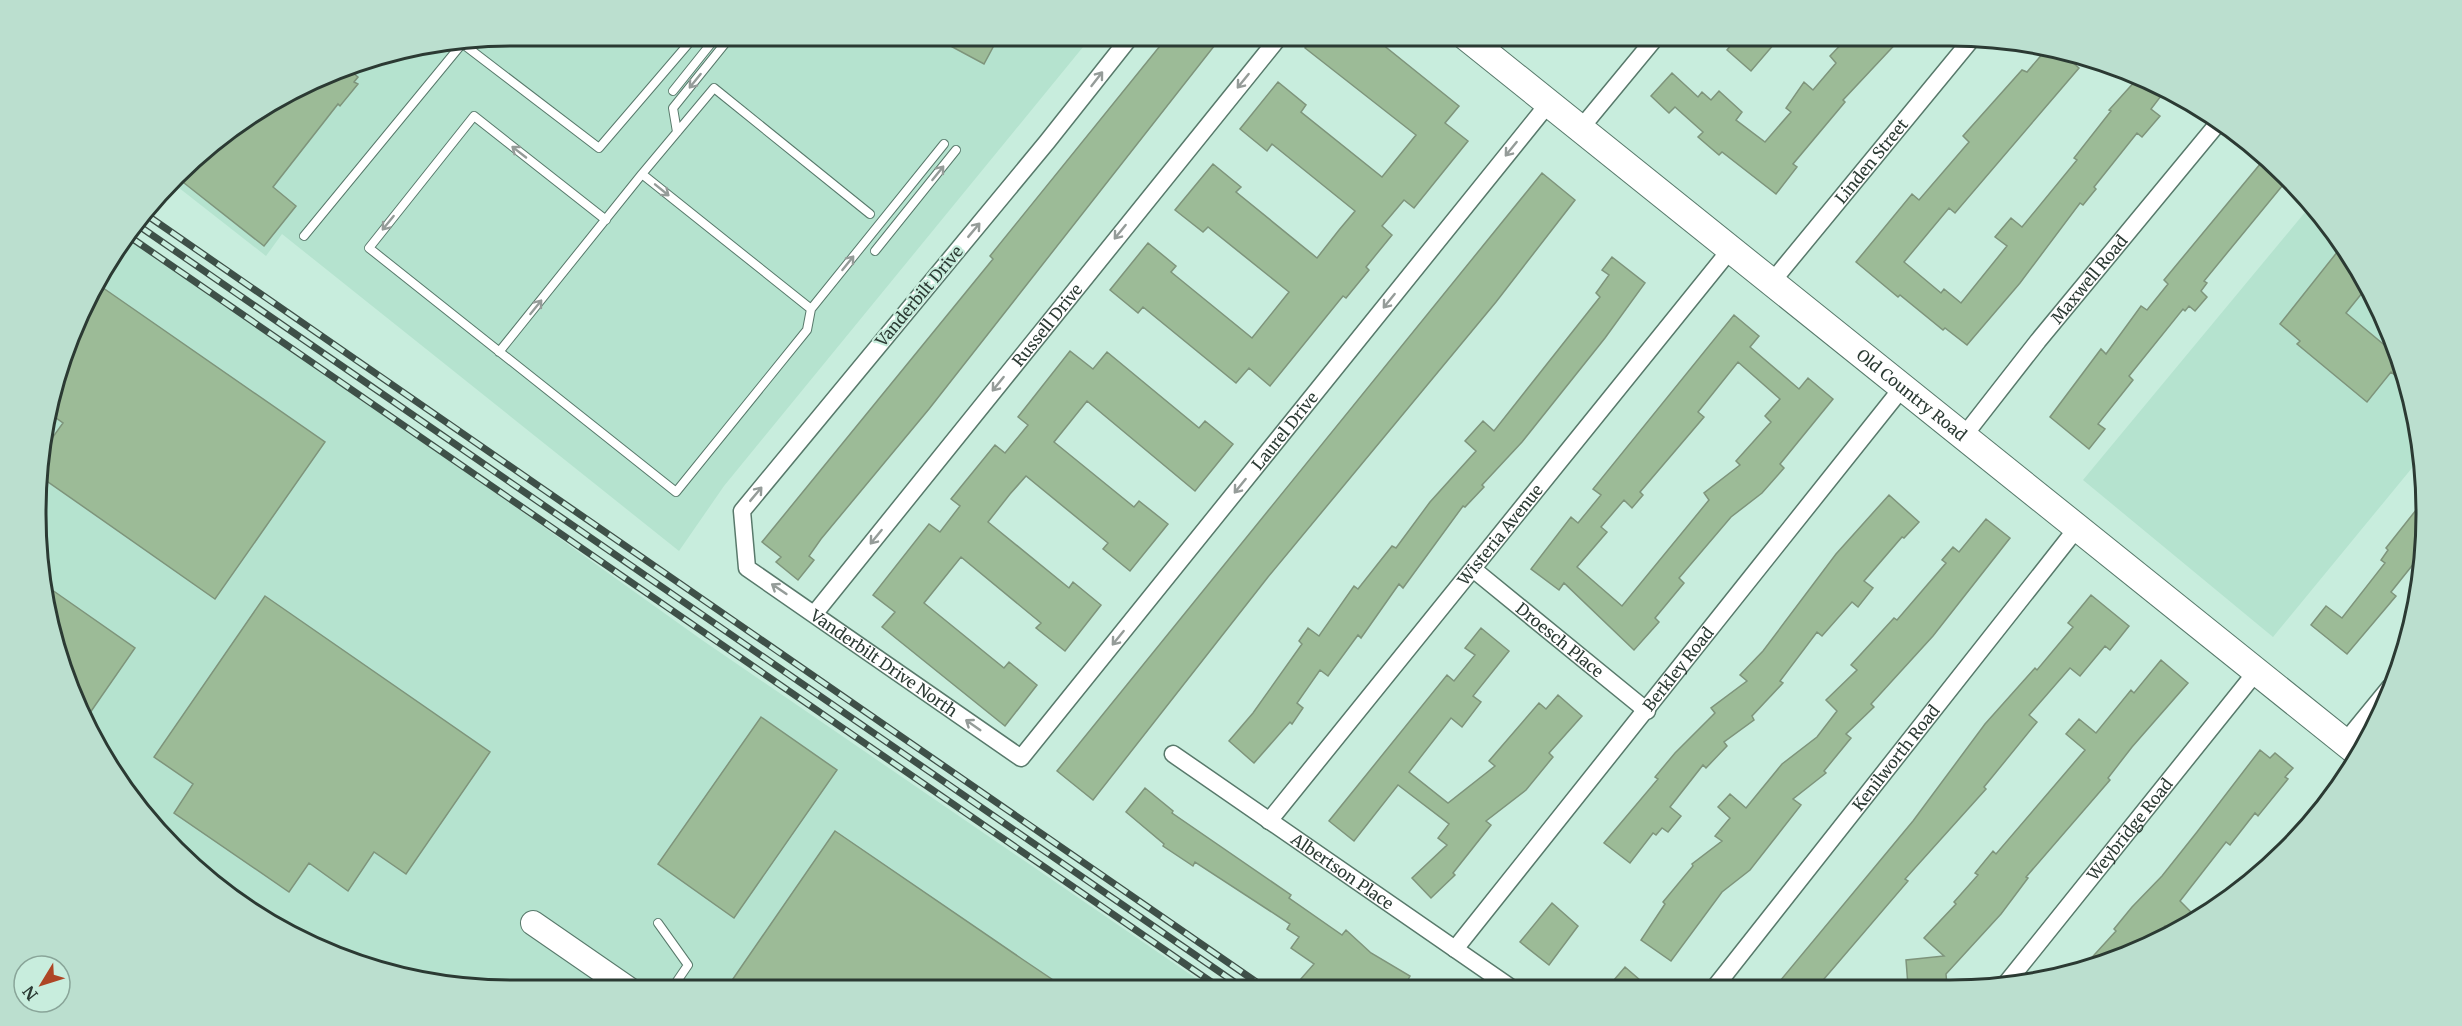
<svg xmlns="http://www.w3.org/2000/svg" width="2462" height="1026" font-family="Merriweather,serif">
  <rect width="100%" height="100%" fill="#c8eddd"/>
  <path fill="#b5e3cf" d="M513,36H1092L724,486L679,551L282,234L266,256L174,184L199,154L275,100L359,61Z
    M2311,205L2327,222L2377,302L2410,389L2421,457L2273,637L2083,480Z
    M133,234L702,640L1210,988L513,990L360,965L222,891L116,778L72,695L45,606L40,450L61,359L100,275Z"/>
  <path fill="#9cbb97" stroke="#7e947b" stroke-width="1.5" fill-rule="evenodd" d="M932,36H999L984,64Z
    M1168,36H1222L929,409L821,539L809,556L814,560L798,580L776,562L781,557L762,542L993,259L990,256Z
    M1315,36H1372L1459,106L1445,123L1468,141L1414,208L1404,200L1382,226L1392,235L1366,267L1369,270L1346,298L1343,296L1270,386L1249,368L1236,383L1143,307L1138,313L1110,290L1148,243L1176,266L1171,272L1252,338L1289,292L1208,227L1203,232L1175,210L1213,164L1241,187L1236,192L1317,258L1339,230L1355,211L1272,144L1267,151L1240,129L1278,82L1306,105L1301,112L1382,177L1416,135L1305,48Z
    M1738,36H1781L1751,71L1727,50Z
    M1849,36H1903L1843,100L1845,102L1793,164L1797,167L1776,194L1722,152L1719,155L1698,137L1703,132L1675,107L1669,113L1651,96L1672,73L1698,97L1702,92L1711,100L1719,91L1742,112L1736,120L1765,142L1791,112L1786,108L1804,82L1813,90L1836,63L1830,56Z
    M2044,52L2064,55L2079,68L1955,213L1949,208L1904,262L1941,293L1944,289L1961,303L2007,246L1995,237L2011,218L2022,227L2077,160L2074,158L2111,111L2109,110L2138,78L2164,92L2151,109L2160,116L2142,137L2137,133L2094,187L2096,189L2083,205L2080,203L2020,283L1967,345L1945,328L1943,330L1900,295L1898,297L1856,262L1912,194L1919,200L1969,142L1963,136L2022,70L2027,72Z
    M346,67L358,77L354,82L358,84L340,106L338,104L273,187L296,206L264,246L179,179L199,154L275,100Z
    M2266,157L2287,180L2204,281L2207,283L2201,291L2207,297L2195,311L2189,306L2185,311L2183,309L2129,376L2133,380L2098,424L2105,429L2089,449L2050,417L2101,349L2106,354L2141,306L2147,310L2168,284L2164,280Z
    M1542,173L1575,200L1496,302L1268,577L1093,800L1057,771Z
    M2342,246L2367,287L2346,313L2388,348L2392,344L2409,387L2391,372L2367,402L2297,344L2300,341L2280,324Z
    M1612,257L1645,283L1605,338L1522,442L1482,485L1484,487L1465,507L1463,506L1403,588L1399,584L1361,638L1358,635L1328,676L1320,670L1297,703L1303,708L1292,724L1290,722L1254,763L1229,741L1253,713L1302,644L1299,641L1308,628L1319,636L1354,586L1358,589L1392,546L1396,548L1430,502L1476,451L1465,441L1483,421L1494,431L1600,297L1596,293L1609,275L1602,270Z
    M96,283L325,442L215,599L41,477L40,455L63,423L49,413L61,359Z
    M1734,315L1759,336L1750,347L1799,389L1808,378L1833,399L1780,464L1784,468L1762,493L1731,517L1679,578L1684,583L1655,618L1659,622L1634,650L1564,583L1559,590L1531,569L1571,517L1578,523L1601,495L1593,489ZM1738,362L1780,399L1765,416L1771,422L1736,461L1740,465L1704,493L1709,500L1622,606L1577,567L1607,532L1601,527L1624,500L1632,508L1643,495L1640,492L1704,417L1698,412Z
    M1070,351L1093,369L1107,352L1199,428L1205,421L1233,444L1195,491L1087,401L1054,442L1134,507L1139,501L1168,524L1130,571L1103,549L1108,543L1026,476L1010,494L988,522L1069,588L1073,582L1101,605L1065,651L1036,628L1041,623L961,557L924,603L1004,668L1009,662L1037,685L1005,726L882,627L895,612L873,595L929,524L940,532L960,506L951,499L995,445L1005,453L1028,425L1018,417Z
    M1889,495L1919,522L1904,538L1902,537L1864,581L1873,588L1858,607L1852,602L1822,636L1817,632L1780,681L1783,683L1752,716L1754,720L1724,742L1727,746L1706,768L1703,765L1670,807L1681,816L1668,832L1662,828L1656,835L1653,833L1630,863L1604,843L1658,779L1655,777L1675,753L1715,713L1711,708L1747,681L1740,675L1763,651L1836,554Z
    M2424,500L2423,552L2391,592L2396,596L2347,654L2311,625L2326,606L2342,618L2385,563L2381,560L2388,550L2386,548Z
    M1986,519L2010,538L1933,636L1871,704L1874,707L1846,734L1851,738L1824,771L1826,773L1793,799L1801,805L1750,870L1722,892L1671,961L1641,940L1665,904L1663,902L1693,866L1692,864L1722,841L1715,836L1730,818L1718,807L1730,794L1746,808L1782,764L1817,737L1837,711L1826,700L1857,670L1851,665L1894,618L1897,620L1946,563L1942,560L1953,547L1959,552Z
    M45,585L135,648L85,720L72,695L45,606Z
    M2091,595L2129,626L2110,650L2105,646L2080,676L2070,668L2029,715L2037,722L1984,787L1986,789L1905,879L1908,881L1818,986L1775,987L1913,821L1985,724L2035,668L2037,670L2073,627L2068,623Z
    M265,596L490,752L406,874L374,852L348,891L309,863L289,892L174,813L193,784L154,757Z
    M1481,628L1509,651L1473,696L1481,702L1462,727L1451,718L1409,772L1448,803L1495,766L1489,761L1539,703L1546,709L1558,695L1582,716L1549,753L1553,757L1526,790L1486,821L1491,825L1453,873L1455,875L1431,898L1412,878L1447,845L1438,838L1449,824L1398,785L1354,841L1329,821L1447,675L1454,681L1475,655L1465,648Z
    M2161,660L2188,683L2132,747L2108,778L2110,780L2026,877L2028,878L2001,914L1946,974L1947,986H1908L1906,960L1944,956L1924,938L1956,904L1954,902L1978,875L1975,873L1993,851L1996,854L2085,750L2066,734L2079,719L2096,733L2131,690L2134,693Z
    M761,717L837,770L734,918L658,864Z
    M2260,750L2270,758L2275,753L2293,768L2285,777L2288,779L2258,816L2255,813L2230,845L2226,842L2180,901L2194,915L2169,930L2165,926L2154,940L2132,953L2084,966L2116,931L2114,929L2132,907L2162,876L2197,832Z
    M1145,788L1173,811L1172,813L1291,895L1289,898L1342,935L1346,930L1371,953L1410,976L1404,988H1293L1314,964L1291,948L1299,937L1287,929L1290,924L1195,862L1193,866L1163,846L1164,844L1126,812Z
    M835,831L1022,959L1065,988L726,989Z
    M1552,903L1578,926L1549,965L1520,942Z
    M1625,967L1648,987H1608Z"/>
  <g fill="none" stroke-linecap="round" stroke-linejoin="round">
    <g stroke="#58796b" stroke-width="10">
      <path id="lane" d="M463,44L599,148L695,36
        M673,91L717,36
        M677,132L673,108L731,36
        M606,220L474,116L369,248L676,492L807,330L811,309L944,144
        M304,236L461,45
        M875,251L956,150
        M811,309L642,174L714,88L870,214
        M499,352L642,174
        M658,923L688,965L671,990"/>
    </g>
    <g stroke="#58796b" stroke-width="19">
      <g id="street">
        <path id="s1" d="M1131,36L1047,142L742,511L747,568L1021,758L1548,104"/>
        <path d="M1581,128L1657,36"/>
        <path id="s2" d="M1771,283L1971,40"/>
        <path id="s3" d="M1963,437L2038,341L2219,122"/>
        <path id="s4" d="M1473,569L1647,711"/>
        <path id="s5" d="M815,613L1280,36"/>
        <path d="M2345,742L2390,687"/>
        <path id="s6" d="M1173,754L1510,987"/>
        <path id="s7" d="M1269,821L1730,250"/>
        <path id="s8" d="M1455,949L1902,388"/>
        <path id="s9" d="M2004,986L2256,672"/>
        <path id="s10" d="M1715,987L2077,528"/>
      </g>
    </g>
    <g stroke="#58796b" stroke-width="26">
      <path id="secondary" d="M533,923L630,990"/>
    </g>
    <g stroke="#58796b" stroke-width="29">
      <g id="primary">
        <path id="s11" d="M1465,36L2358,753"/>
      </g>
    </g>
    <use href="#lane" stroke="#fff" stroke-width="8"/>
    <use href="#street" stroke="#fff" stroke-width="16"/>
    <use href="#secondary" stroke="#fff" stroke-width="24"/>
    <use href="#primary" stroke="#fff" stroke-width="27"/>
    <g stroke="#3e5048" stroke-width="7">
      <path id="rail" d="M148,216L1265,988
        M139,226L1243,988
        M130,237L1220,988"/>
    </g>
    <use href="#rail" stroke="#c8eddd" stroke-width="4.5" stroke-dasharray="14" stroke-linecap="butt"/>
  </g>
  <defs><path id="oneway-shaft" d="M-6 0H5M1.5-3L5.5 0L1.5 3" fill="none" stroke-width="1.6" stroke-linecap="round" stroke-linejoin="round" transform="scale(1.5)"/></defs>
  <g stroke="#959c99">
    <use href="#oneway-shaft" transform="translate(1097 79) rotate(-52)"/>
    <use href="#oneway-shaft" transform="translate(695 81) rotate(129)"/>
    <use href="#oneway-shaft" transform="translate(1243 81) rotate(129)"/>
    <use href="#oneway-shaft" transform="translate(1511 149) rotate(129)"/>
    <use href="#oneway-shaft" transform="translate(519 152) rotate(-142)"/>
    <use href="#oneway-shaft" transform="translate(938 173) rotate(-51)"/>
    <use href="#oneway-shaft" transform="translate(662 190) rotate(39)"/>
    <use href="#oneway-shaft" transform="translate(388 223) rotate(129)"/>
    <use href="#oneway-shaft" transform="translate(974 230) rotate(-50)"/>
    <use href="#oneway-shaft" transform="translate(1120 232) rotate(129)"/>
    <use href="#oneway-shaft" transform="translate(848 263) rotate(-51)"/>
    <use href="#oneway-shaft" transform="translate(1389 301) rotate(129)"/>
    <use href="#oneway-shaft" transform="translate(536 307) rotate(-51)"/>
    <use href="#oneway-shaft" transform="translate(998 384) rotate(129)"/>
    <use href="#oneway-shaft" transform="translate(1240 486) rotate(129)"/>
    <use href="#oneway-shaft" transform="translate(756 494) rotate(-50)"/>
    <use href="#oneway-shaft" transform="translate(876 537) rotate(129)"/>
    <use href="#oneway-shaft" transform="translate(779 589) rotate(-146)"/>
    <use href="#oneway-shaft" transform="translate(1118 638) rotate(129)"/>
    <use href="#oneway-shaft" transform="translate(973 725) rotate(-145)"/>
  </g>
  <g text-anchor="middle" stroke-width="4.5" stroke-linejoin="round" paint-order="stroke">
    <g font-size="16" fill="#2b3a33" stroke="#c8eddd">
      <text dy="6" stroke="none"><textPath href="#s2" startOffset="158">Linden Street</textPath></text>
      <text dy="6" stroke="none"><textPath href="#s3" startOffset="202">Maxwell Road</textPath></text>
      <text transform="translate(919 296) rotate(-50)" y="6">Vanderbilt Drive</text>
      <text dy="6" stroke="none"><textPath href="#s5" startOffset="370">Russell Drive</textPath></text>
      <text dy="6" stroke="none"><textPath href="#s11" startOffset="573">Old Country Road</textPath></text>
      <text dy="6" stroke="none"><textPath href="#s1" startOffset="1425">Laurel Drive</textPath></text>
      <text dy="6" stroke="none"><textPath href="#s7" startOffset="368">Wisteria Avenue</textPath></text>
      <text dy="6" stroke="none"><textPath href="#s4" startOffset="112">Droesch Place</textPath></text>
      <text dy="6" stroke="none"><textPath href="#s1" startOffset="838">Vanderbilt Drive North</textPath></text>
      <text dy="6" stroke="none"><textPath href="#s8" startOffset="358">Berkley Road</textPath></text>
      <text dy="6" stroke="none"><textPath href="#s10" startOffset="292">Kenilworth Road</textPath></text>
      <text dy="6" stroke="none"><textPath href="#s9" startOffset="201">Weybridge Road</textPath></text>
      <text dy="6" stroke="none"><textPath href="#s6" startOffset="206">Albertson Place</textPath></text>
    </g>
  </g>
  <path d="M0 0H2462V1026H0ZM512 46H1950A466 466 0 0 1 2416 512V514A466 466 0 0 1 1950 980H512A466 466 0 0 1 46 514V512A466 466 0 0 1 512 46Z" fill="#bbdfcf" fill-rule="evenodd"/>
  <path fill="none" stroke="#2b3a33" stroke-width="3" d="M512 46H1950A466 466 0 0 1 2416 512V514A466 466 0 0 1 1950 980H512A466 466 0 0 1 46 514V512A466 466 0 0 1 512 46Z"/>
  <g transform="translate(42 984) rotate(232)"><circle r="28" fill="#c8eddd" stroke="#89a599" stroke-width="1.5"/>
  <path d="M0-4.5L10 22L0 15L-10 22Z" fill="#ae4625"/>
  <text y="-9" font-size="16" font-weight="bold" text-anchor="middle" fill="#2b3a33">N</text>
  </g>
</svg>
